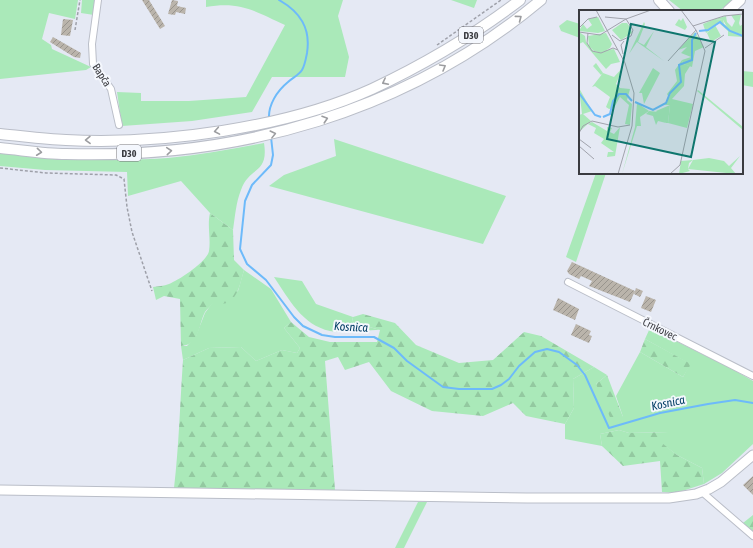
<svg xmlns="http://www.w3.org/2000/svg" width="753" height="548" font-family="'Asap Condensed',sans-serif">
  <defs>
    <pattern id="forest-firs" width="22" height="20" patternUnits="userSpaceOnUse"><rect width="22" height="20" fill="#aae9b9"/><path d="M5 1l3.5 6h-7zM16 11l3.5 6h-7z" fill="#93c9a0"/></pattern>
    <pattern id="building-hatch" width="6" height="6" patternUnits="userSpaceOnUse"><rect width="6" height="6" fill="#bab4ab"/><path d="M-1 1l2-2M0 6l6-6M5 7l2-2" fill="none" stroke="#98948d"/></pattern>
  </defs>
  <rect width="100%" height="100%" fill="#e5e9f4"/>
  <path fill="#aae9b9" d="M0,0H78L75,19L49,13L42,39L51,45L52,49L91,67L86,70L0,79Z
    M82,0H97L94,15L81,13Z
    M206,0H343L338,16L349,57L345,77H272L252,112L192,121L122,126L117,92L141,93V101H189L246,97L285,25C255,11 240,1 206,7Z
    M451,0H477L474,8Z
    M669,0H733L719,11H683Z
    M567,20L580,24V38L561,31L559,26Z
    M742,71L753,72V87L742,85Z
    M334,139L506,196L483,244L269,186L284,175L336,156Z
    M264,143C269,175 249,166 241,190C236,202 235,217 233,230L210,213L181,181L128,196L127,172L45,170L0,166V153C56,158 112,162 168,158C200,155 232,149 264,143Z
    M596,173H606L576,262L566,257Z
    M244,270L271,289L291,322L284,328L300,348L297,353L282,350L256,361L241,347L209,348L183,360L181,346H187L196,336L205,313L213,302L238,291Z
    M274,277L302,281L316,304L353,317L352,322L380,330C365,330 345,334 330,331C302,325 289,299 274,277Z
    M650,328L734,370L753,381V444L722,473L704,484L702,468L677,455L661,443L668,432L629,433L619,430L600,434L602,446L565,439V424L574,408L573,379L594,367L607,375L596,384L623,417L616,396L640,352L683,377L690,364L645,339Z
    M418,502H427L404,548H395Z"/>
  <path fill="url(#forest-firs)" d="M210,213L233,230L234,260L244,270C239,288 236,309 213,303C211,306 207,309 205,312C198,325 200,345 181,346L180,299L164,296L156,300L153,287C158,286 164,286 169,284C179,280 207,262 209,251C211,238 207,226 210,213Z
    M363,314L395,323L416,345L459,363L493,360L524,332L541,336L594,367L573,379L574,408L565,424L526,416L513,403L483,416L432,411L391,391L369,362L345,370L338,357L325,361L335,490L174,488C179,446 180,403 183,360L209,348L241,347L256,361L282,350L297,353L300,348L284,328L291,322L309,337L330,342H377L380,330L352,322L353,317Z
    M645,339L691,364L683,377L640,352Z
    M607,375L623,417L612,422L596,384Z
    M619,430L629,433L669,432L662,443L677,455L702,468L704,484L676,493L662,492L660,461L623,466L602,446L600,434Z
    M753,515V533L743,523Z"/>
  <g fill="none" stroke-linecap="round" stroke-linejoin="round">
    <path stroke="#6dbafa" stroke-width="2" d="M269,119C268,105 277,91 288,82C292,78 299,75 302,70C305,65 306,58 307,53C311,28 300,12 279,0
      M271,137L273,155L271,165L252,185L245,201L240,249L247,264L266,280L294,317L303,326L322,335L335,337H374L394,348L407,361L443,387L459,389H492L501,385L509,379L519,366L535,352L547,349L559,352L577,365L585,375L609,428L660,413L708,404L735,400L753,403"/>
  </g>
  <path fill="url(#building-hatch)" d="M142,0H149L165,26L160,29Z
    M172,0L178,1L177,6L186,8L185,14L176,12L175,15L168,14Z
    M63,19L73,20L70,36L61,35Z
    M53,37L81,53L80,58L74,57L50,42Z
    M572,262L635,291L630,302L589,286L592,281L581,276L579,279L569,274L567,271Z
    M636,288L643,291L640,297L634,294Z
    M646,296L656,300L651,312L641,308Z
    M558,298L579,309L575,320L553,310Z
    M576,324L591,331L589,335L592,336L589,343L571,335Z
    M753,476V495L743,485Z"/>
  <g fill="none" stroke-linecap="round" stroke-linejoin="round">
    <g stroke="#babec8" stroke-width="8">
      <path id="street" d="M98,0L92,44L93,64L111,89L119,125
        M568,282L753,376
        M702,492L753,536"/>
    </g>
    <g stroke="#babec8" stroke-width="11">
      <path id="secondary" d="M0,490L527,498H669L696,494L709,489L721,482L753,455"/>
    </g>
    <g stroke="#babec8" stroke-width="12">
      <path id="primary" d="M659,0L669,11
        M728,11L740,0
        M0,134C22,136 44,139 66,140C161,145 286,128 372,89C425,64 474,35 520,0
        M0,148C22,150 44,154 66,154C239,159 407,112 541,0"/>
    </g>
    <path stroke="#9ea0a9" stroke-width="1.5" stroke-dasharray="3 2" stroke-linecap="butt" d="M75,30L80,0
      M437,45L501,0
      M0,168L46,173L116,175L124,179L127,207L132,232L152,291"/>
    <use href="#street" stroke="#fff" stroke-width="6"/>
    <use href="#secondary" stroke="#fff" stroke-width="9"/>
    <use href="#primary" stroke="#fff" stroke-width="10"/>
  </g>
  <defs><path id="oneway-chevron" d="M-2-3.5L2.5 0L-2 3.5" fill="none" stroke-width="1.6" stroke-linecap="round" stroke-linejoin="round"/></defs>
  <g stroke="#9c9da0">
    <use href="#oneway-chevron" transform="translate(519 18) rotate(-37)"/>
    <use href="#oneway-chevron" transform="translate(443 67) rotate(-30)"/>
    <use href="#oneway-chevron" transform="translate(385 82) rotate(153)"/>
    <use href="#oneway-chevron" transform="translate(325 119) rotate(-18)"/>
    <use href="#oneway-chevron" transform="translate(217 131) rotate(170)"/>
    <use href="#oneway-chevron" transform="translate(273 134) rotate(-14)"/>
    <use href="#oneway-chevron" transform="translate(88 140) rotate(179)"/>
    <use href="#oneway-chevron" transform="translate(169 151) rotate(-5)"/>
    <use href="#oneway-chevron" transform="translate(39 152) rotate(6)"/>
  </g>
  <g text-anchor="middle" stroke-width="4" stroke-linejoin="round" paint-order="stroke">
    <g fill="#f4f7fd" stroke="#727379" stroke-width="1">
      <rect x="459" y="27" width="24" height="16" rx="3"/>
      <rect x="117" y="145" width="24" height="16" rx="3"/>
    </g>
    <g font-size="10" font-weight="bold" fill="#3a3b40">
      <text x="471" y="39">D30</text>
      <text x="129" y="157">D30</text>
    </g>
    <g font-size="11" fill="#3a3b40" stroke="#f4f7fd">
      <text transform="translate(102 75) rotate(57)" y="4">Bapča</text>
      <text transform="translate(660 329) rotate(26)" y="4">Črnkovec</text>
    </g>
    <g font-size="12" font-style="italic" fill="#003c64" stroke="#f4f7fd">
      <text transform="translate(351 327) rotate(3)" y="4">Kosnica</text>
      <text transform="translate(668 403) rotate(-12)" y="4">Kosnica</text>
    </g>
  </g>
  <g transform="translate(579 10)">
    <rect width="164" height="164" fill="#e5e9f4"/>
    <path d="M19,7L26,21L19,23L0,21L4,14L8,19L13,15L9,9ZM136,9L144,10L145,14L164,27L149,26V21L140,13L127,23L124,14ZM65,12L66,14L59,32L65,35L75,21L67,37L85,51L58,32L50,44ZM43,13H48L51,17L53,23L42,30L33,20ZM0,22L6,26L7,32L15,42L35,39L41,52L32,54L27,59L4,32L0,34ZM116,22L125,37L116,41L113,57L104,54L103,50L112,47L102,43L108,37L99,40ZM27,23L33,34L31,38L24,42L15,41L10,36L9,26ZM17,53L24,63L35,67L44,57L37,74L41,78L51,79L48,90L53,94L51,115L46,114L50,95L41,87L35,98L30,99L27,97L31,87L16,76L13,77L24,63L22,65L14,56ZM74,58L81,63L65,94L63,83H60ZM0,78L13,101L4,104L12,111L0,122V105L3,104ZM119,80L164,117V120L118,81ZM58,93L70,101L61,107L62,116H58L43,164L56,117ZM91,95L89,113H87L77,101ZM13,112L28,121V117L33,118L31,122L35,124L41,117L36,146L28,147L29,142H35L22,133L25,129L15,123L17,118L9,114ZM114,150L110,153L109,159L111,161L100,164L102,151Z" fill="#aae9b9"/>
    <path d="M152,5H162L160,13L161,16L164,14V25L150,20L144,10L136,9L147,6L148,12L153,17L156,11ZM104,8L108,17L106,20L96,15L100,9L102,11ZM136,15L142,26L132,32L128,23ZM103,50L104,54L111,56L106,64L105,76L93,89L114,94L108,118L89,113L91,95H86L92,83L89,86L88,84L98,71L96,60ZM70,101L80,102L87,113L79,111L77,115L74,106L67,104ZM161,146L152,158L157,164L109,159L114,150L130,148L145,151L150,156Z" fill="#aae9b9"/>
    <path fill="none" stroke="#6dbafa" stroke-width="2" d="M120,21L129,20L141,12L151,21L164,26M0,83L16,105L22,107M56,92L74,100L87,93L91,83L102,72L100,55L113,50V30L117,23M24,107L31,104L34,91L40,84H47L53,91"/>
    <path fill="none" stroke="#a1a3ac" stroke-width="1" d="M17,0L46,53L55,83L53,116L39,164M26,7L47,9L72,0M114,16L145,6L164,4M0,18L9,9L18,7M0,22L21,25L47,9M9,23L8,33L13,41L22,43L34,38L39,40M33,25L41,31L52,26L54,20L47,9M126,38L145,25M44,44L42,35L45,31M89,51L117,20M0,123L4,116L13,111L39,117L51,115M0,129L12,138M0,136L15,149M91,164L101,155L126,41L117,20L102,0"/>
    <path fill="#0f766e" fill-opacity="0.15" stroke="#0f766e" stroke-width="2" d="M52,14L136,32L112,147L28,129Z"/>
    <rect width="164" height="164" fill="none" stroke="#3a3b40" stroke-width="2"/>
  </g>
</svg>
